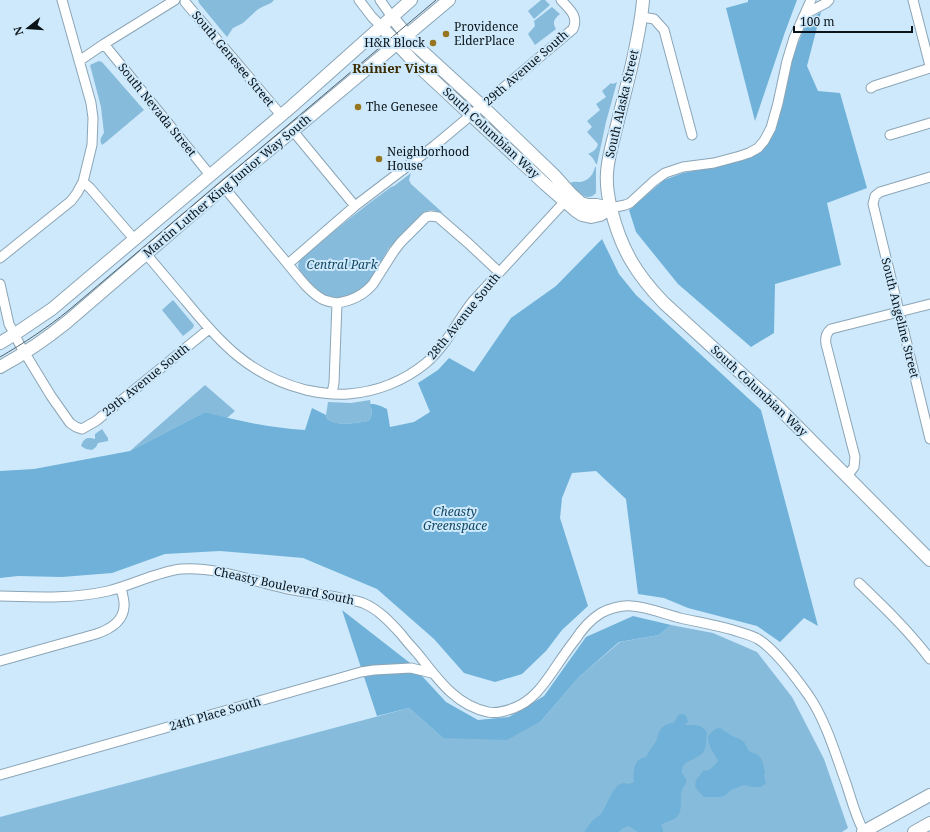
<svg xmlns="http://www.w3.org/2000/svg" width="930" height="832" font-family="'Noto Serif',serif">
  <rect width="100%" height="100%" fill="#cee9fb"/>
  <path fill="#87bbdb" d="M198,0H274L271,3L262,7L257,10L243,23L233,28L227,37L199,3Z
    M541,0H545L550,5L534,19L528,11Z
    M552,7L560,14C554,19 552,22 556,29L535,45L528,34L535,26L534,21Z
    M99,61L102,62L144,110L106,142L102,145C99,140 101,137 104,133L101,107L90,65Z
    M617,82L606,122L597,164H596C594,160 592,156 588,154C593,152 597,149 598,144L587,132L592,127L587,121L600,110L596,104L606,97L602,91L611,83L613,84Z
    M595,167H596V193C586,204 577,190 570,183C574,181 577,182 581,182C589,180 593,175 595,167Z
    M411,173L409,180L411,184L442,212L440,213C435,210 431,209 424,212L389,248L378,267V271L372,281C367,282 365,288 360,291C350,298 334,300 323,294C315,290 304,277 299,269L298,266L299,261C329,235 359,210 391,187L394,186Z
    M173,300L194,325L193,328L183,336L162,310Z
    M205,385L235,411L227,418L205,412L130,451Z
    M370,400C371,407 374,416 368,421C354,423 339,427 327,419L326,415L328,402L351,403Z
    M102,429L108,438V441L98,443L96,447L92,450L86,449L81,446C84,438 87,437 95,439V434Z
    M671,625L713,633L757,652L792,697L824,759L848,828L842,832H0V817L409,708L443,738L541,721L579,677L620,642L659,635Z"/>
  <path fill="#6fb1d8" d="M748,0H797L785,32L755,121L726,8L748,2Z
    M821,12L807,66L818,91L840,93L867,188L827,203L841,265L775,284L774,333L751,347L678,284L636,232L629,210L664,180L683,173L725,165L746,159L757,153L772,135L777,123L783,104L793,55L808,20Z
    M602,239L619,274L636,295L761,410L818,626L804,618L780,642L757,626L688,608L664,598L638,594L626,499L596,471L572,473L562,498L560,518L588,606L562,630L546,651L522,674L495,682L464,673L434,639L377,589L303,558L220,551L165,554L112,573L62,577L18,576L0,578V471L34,469L130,451L205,412C238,421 271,428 305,430L312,408L326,415L327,419C339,427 354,423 368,421C373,417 372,410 370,404C377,404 381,406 387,409L390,427L414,422L430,412L418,383L438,370L449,358L474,372L511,318L556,286Z
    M342,610L410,663L446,702L478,720L509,717L544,696L586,637L633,616L671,625L659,635L619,642L579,677L541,721L507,740L443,738L409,708L377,716Z
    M683,714L686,716L688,721L685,725C695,725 701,724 707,732C706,738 707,746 704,751C699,759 687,760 683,766C682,768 682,770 682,773L686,779C686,788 684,784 682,790C679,799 684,811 676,818C671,821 666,821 661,825L663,829V832H638L629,826L623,828L619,832H584L592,821L601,814L604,809L612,793L618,785L624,783L629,784L634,782C633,776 633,763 640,759C641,758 644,758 646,757C648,752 652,748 655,743C659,738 656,732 664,726C672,721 673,727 678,715Z
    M720,728L732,736L740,739L744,742L749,751L758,755L762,760L765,771L764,776L766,783L761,787H752L744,785L731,790L726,795L720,797H704L699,792L695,787L696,780L703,771L709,770L714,766L718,761C713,750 709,750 708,736L715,729Z"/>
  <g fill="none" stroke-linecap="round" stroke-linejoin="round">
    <g stroke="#8ba5b6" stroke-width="11">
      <path id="street" d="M359,0L372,17L381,26
        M380,0L392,17
        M913,0L930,66
        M185,2L281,115
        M805,14L826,3L829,0
        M642,17L654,19L664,30L692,135
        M104,44L210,175
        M79,61L104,44L175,0
        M871,88L874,86L930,68
        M293,131L355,206
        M890,135L930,123
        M930,177L880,192L875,196L873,204L930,439
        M83,182L90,188L135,240
        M224,187C245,213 266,238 287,263C297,275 308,291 322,299C326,301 331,302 337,303L334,383L332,393
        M611,208L625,205L630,203L654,181L665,173L683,167L714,163L740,156L749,153L758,148L764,141L771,128L778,103L787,61L794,38L811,0
        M146,254C159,269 172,285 185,300C220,343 250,376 306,390C320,393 334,395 348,394C376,392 404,381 426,363C446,346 457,321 473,301L568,198
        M0,258L71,201L77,193L83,182L92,145L93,118L91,103L62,0
        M288,264L355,206L434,146L464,121L573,29C579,16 569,9 561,0
        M0,284L9,324L20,345L51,396L70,423L76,427L82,429L96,421L209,329
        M337,303C351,301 363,296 373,284L394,251L401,242L426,217L431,216L438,217L468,243L499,272
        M847,476L854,467L855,457L826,344C825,338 826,333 831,329L930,304
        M859,583C884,607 909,631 930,659
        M0,596C36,597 73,599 108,591C133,585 156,572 181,569C217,566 254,582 288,589C304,592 320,594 336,597C345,599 354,600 363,603C378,609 390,622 401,634C406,641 412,647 418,654C437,678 456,706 488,712C497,714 506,711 514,708C532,701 542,687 553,671C560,661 567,650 575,640C582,629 590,620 601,613C611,608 622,605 632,606C648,607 664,614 680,618C698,622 715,625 733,630C742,633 751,635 758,639C776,650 797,679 809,696C827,723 836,756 847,786C852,802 856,817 864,832
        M0,661L96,634C108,630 123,622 124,607C125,600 122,594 121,588
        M0,775L361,672L374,670L411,668L432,673"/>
    </g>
    <g stroke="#8ba5b6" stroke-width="14">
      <path id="secondary" d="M643,0C642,15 639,30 636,45C631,72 623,99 617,125C613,141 608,157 607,173C606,186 608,197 611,209C621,249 636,274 664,303L778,407L930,560
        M392,17L414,44L423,52L482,106L554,175L571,194L581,203L587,205H596L611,208
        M381,26L413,61L545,184L576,211L582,215L591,217L600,215L611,208
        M0,343L15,334L52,309L291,107L411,0
        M0,367C24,354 46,339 67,322L224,187L302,123L449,0
        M863,832L930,795
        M914,832L930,823"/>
    </g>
    <use href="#street" stroke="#fff" stroke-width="9"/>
    <use href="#secondary" stroke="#fff" stroke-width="12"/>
    <path stroke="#51626c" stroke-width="1" d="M0,357C24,343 47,328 69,310L436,0"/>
  </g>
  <g fill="#97751e" stroke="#cee9fb" stroke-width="1.5">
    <circle cx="446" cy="34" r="4"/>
    <circle cx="433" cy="43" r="4"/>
    <circle cx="358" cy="107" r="4"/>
    <circle cx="379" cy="159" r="4"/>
  </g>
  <g text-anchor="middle" stroke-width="4" stroke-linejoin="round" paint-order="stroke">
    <g font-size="12" fill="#091319" stroke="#cee9fb" text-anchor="start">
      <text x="454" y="31">Providence<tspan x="454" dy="14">ElderPlace</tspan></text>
      <text x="425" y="47" text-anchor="end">H&amp;R Block</text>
      <text x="366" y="111">The Genesee</text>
      <text x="387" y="156">Neighborhood<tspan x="387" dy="14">House</tspan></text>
    </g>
    <g font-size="12" fill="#091319" stroke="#cee9fb">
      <text transform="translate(233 59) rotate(50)" y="4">South Genesee Street</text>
      <text transform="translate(526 68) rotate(-41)" y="4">29th Avenue South</text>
      <text transform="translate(622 104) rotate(-77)" y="4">South Alaska Street</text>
      <text transform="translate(157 110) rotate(51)" y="4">South Nevada Street</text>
      <text transform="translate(491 133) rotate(43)" y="4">South Columbian Way</text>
      <text transform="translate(227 186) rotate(-40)" y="4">Martin Luther King Junior Way South</text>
      <text transform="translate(464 316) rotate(-51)" y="4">28th Avenue South</text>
      <text transform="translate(900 318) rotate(76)" y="4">South Angeline Street</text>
      <text transform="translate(146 380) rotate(-39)" y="4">29th Avenue South</text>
      <text transform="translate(759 391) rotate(43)" y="4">South Columbian Way</text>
      <text transform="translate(284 586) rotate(12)" y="4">Cheasty Boulevard South</text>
      <text transform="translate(215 714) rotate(-16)" y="4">24th Place South</text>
    </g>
    <g font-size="12" font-style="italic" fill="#104661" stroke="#cee9fb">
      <text x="342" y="269">Central Park</text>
      <text x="455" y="516">Cheasty<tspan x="455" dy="14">Greenspace</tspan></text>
    </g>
    <g font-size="13" font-weight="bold" fill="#3c2c02" stroke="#cee9fb">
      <text x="395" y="73">Rainier Vista</text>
    </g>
  </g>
  <g transform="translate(28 28) rotate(253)" stroke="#cee9fb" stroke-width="3" paint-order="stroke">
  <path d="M0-3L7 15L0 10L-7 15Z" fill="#091319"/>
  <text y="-6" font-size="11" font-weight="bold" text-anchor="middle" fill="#091319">N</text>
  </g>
  <path d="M794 26v6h118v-6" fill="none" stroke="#091319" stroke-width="2"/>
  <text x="800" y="26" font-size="12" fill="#091319" stroke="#cee9fb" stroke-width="3" paint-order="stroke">100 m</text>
</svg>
